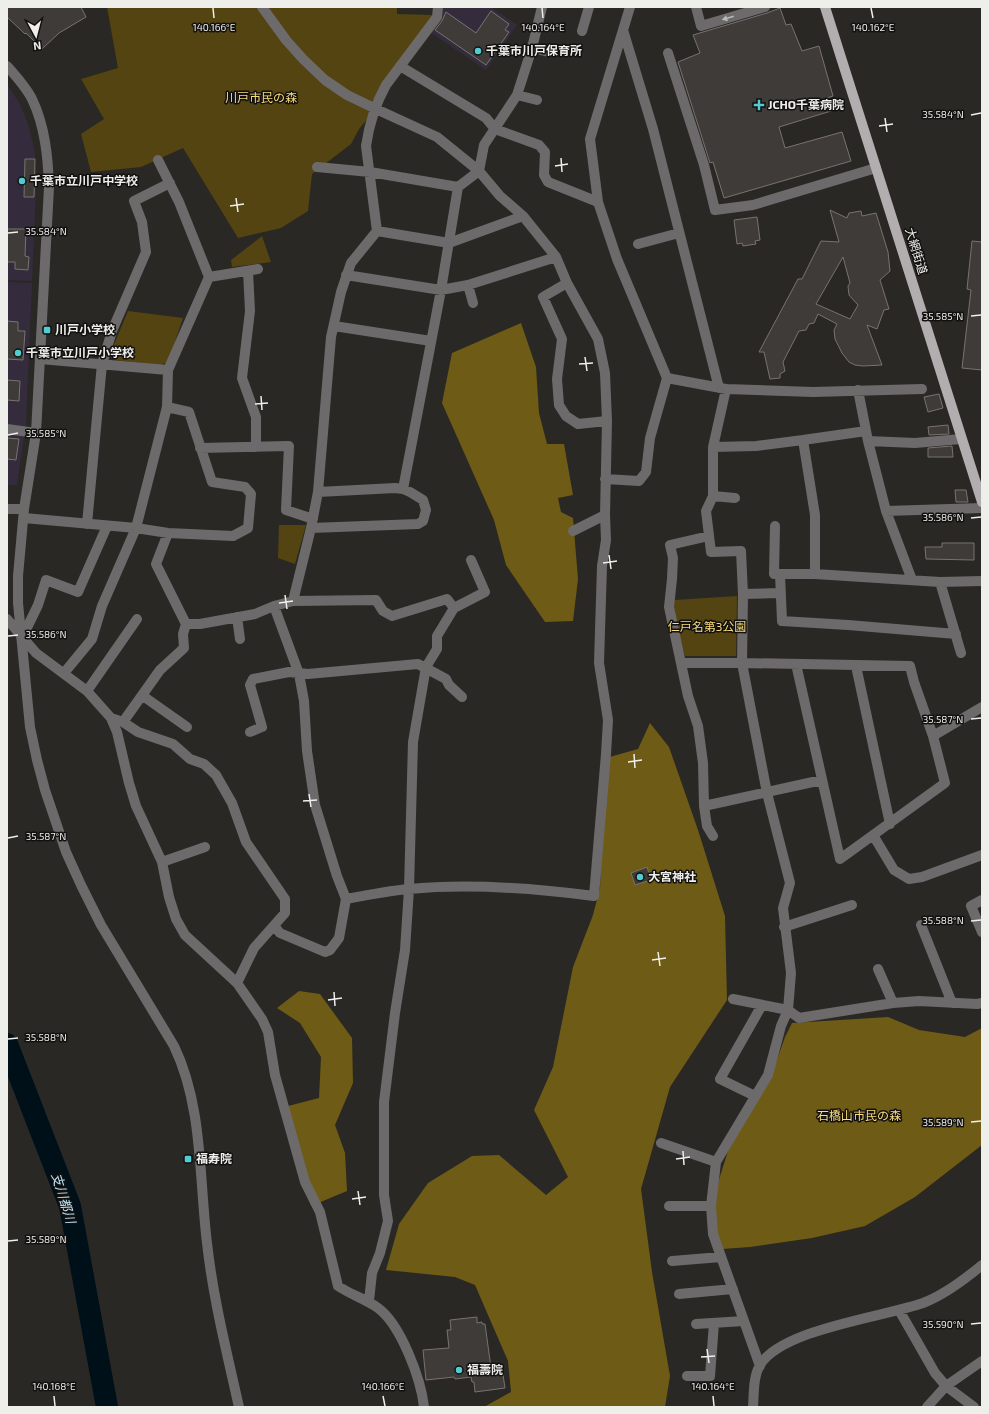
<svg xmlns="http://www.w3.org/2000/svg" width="989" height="1414" font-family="'Exo 2','Noto Sans JP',sans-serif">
  <rect width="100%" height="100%" fill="#2a2824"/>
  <path fill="#342c3c" d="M441,7H491L517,25L486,70L430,32Z
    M7,84L20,104L29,127L35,153L36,189L32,281L7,280Z
    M7,282L32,283L26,422L17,485H7Z"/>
  <path fill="#534411" d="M107,7H397V14L434,15L371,115L359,129L351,144L312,174L308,211L281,228L238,238L183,148L141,167L91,172L81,134L104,119L81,79L118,68Z
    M262,236L271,262L232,267L231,260Z
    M128,311L183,318L168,362L161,365L114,360L110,354Z
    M279,525H306L295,564L278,558Z
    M737,596L736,656H685L673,610L674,600Z"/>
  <path fill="#6e5b15" d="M521,323L536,367L539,413L547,444H564L573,495L558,498L561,512L573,518L578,579L573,621L545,622L506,565L494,520L442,403L452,353Z
    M650,723L669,747L698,830L725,916L727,1000L670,1087L641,1189L652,1272L670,1376L665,1407H484L511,1392L508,1361L475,1285L455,1277L386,1270L399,1224L428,1183L472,1156L499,1155L546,1195L568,1177L534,1110L553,1067L573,967L593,915L600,888L606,758L638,749Z
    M299,991L320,994L352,1038L353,1083L335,1125L345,1153L347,1191L311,1206L301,1172L288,1106L319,1098L321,1057L300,1023L277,1008Z
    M888,1017L919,1030L965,1037L982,1028V1145L915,1197L865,1226L812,1238L750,1247L722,1249L712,1227L716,1189L728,1151L773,1071L785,1037L792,1023Z"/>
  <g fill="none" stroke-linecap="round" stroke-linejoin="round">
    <path stroke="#001019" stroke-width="22" d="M7,1044L70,1206L107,1407"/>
  </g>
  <path fill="#3f3b38" stroke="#787371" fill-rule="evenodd" d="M7,7H81L86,17L59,33L42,49L26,33L25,34L7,17Z
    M780,8L786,25L791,24L802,51L819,46L833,96L827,98L831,111L779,127L785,148L842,132L851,161L724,198L713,162L710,163L678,62L700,53L693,35L767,13Z
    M491,11L509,24L505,30L509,32L486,65L435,30L442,21L446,12L476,33Z
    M25,159H35L34,197H24Z
    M830,210L847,218L849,213L861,211L862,216L876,213L888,252L890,271L880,280L889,309L884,310L877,329L867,325L882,365L863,366L855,365L849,362L842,353L835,339L834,330L837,324L818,314L814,323L809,324L806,330L799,331L783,362L785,371L780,374V378L770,379L764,352H759L798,279H802L821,241L839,242ZM843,257L850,283L848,286L849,295L858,305L850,319L816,304Z
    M757,217L760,240L755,241L756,244L743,246L742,243L737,244L734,220Z
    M7,229H26L25,256L29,257L28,270L15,269V262H7Z
    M972,241L982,242V370L962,368L971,290L967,289Z
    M7,321L18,322V331H25L23,360L7,359Z
    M7,380L20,381L19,401L7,400Z
    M939,394L943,408L928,412L924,397Z
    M948,425L949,434L929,435L928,427Z
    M7,438L19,439L16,460L7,459Z
    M952,446L953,457H928V448Z
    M955,490H966L968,502H956Z
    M942,543H974V560L926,559L925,547H942Z
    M647,867L651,880L635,885L631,873Z
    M477,1317V1323L482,1322V1324H485L491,1368H502L505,1388L475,1392L474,1382H472L471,1377L455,1379L454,1377L426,1380L423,1350L449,1348L447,1330H451L450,1320Z"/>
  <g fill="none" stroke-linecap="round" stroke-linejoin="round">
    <path stroke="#6d6a6b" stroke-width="10" d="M262,7L286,40L303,59L325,80L347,95L376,109L437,137L479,171L500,196L523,216L556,257L567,283L598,339L605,373L607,421L605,515L606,540L602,566L599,663L608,720L606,754L594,896C533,888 471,883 409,889C388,891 367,895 346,899
      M696,7L701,26L765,7
      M623,30L653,129L719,388
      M582,31L589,7
      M532,48L549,52
      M668,53L704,165L715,210L753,205L876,168
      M7,66C16,76 26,87 32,99C45,126 48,157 49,187L36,433L24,509L18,576V603L30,727L37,760L45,790L66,852L81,885L101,925L174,1046C203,1106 199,1178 207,1243C213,1298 227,1353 239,1407
      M400,66L486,118L495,129L539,145L545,152L544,175L548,182L598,202
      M517,95L537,100
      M317,167L370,172L458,187L479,171L484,145L517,95L532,48L542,7
      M377,231L449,243L523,216
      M638,244L679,233
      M248,271L250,311L242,378L256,417V447
      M346,275L441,290L468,285L556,257
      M209,277L258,269
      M567,283L543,297L562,339L557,379L559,405L566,416L578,424L607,421
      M468,285L473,303
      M334,326L431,341
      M40,359L168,370
      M667,378L726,389L813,392L922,389
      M726,389L713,447V496L706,511L711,552L741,551L743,594L742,663L767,793L790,883L783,908L791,973L788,1010L781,1026L768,1075L716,1162L711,1206L713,1234L760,1366
      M858,390L868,441L886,511L912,580
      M7,429L36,433
      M803,440L815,515V574
      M868,441L915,443L961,439
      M713,447L756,446L803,440L866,431
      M200,448L289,446L286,510L313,519
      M605,479L639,481L646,472L650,438L667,378L617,259L598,202L590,139L630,7
      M403,489L441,290L458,187
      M713,496L735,498
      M7,509H24
      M886,511L982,508
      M24,518L136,528L168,533L233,536L248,528L251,494L245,487L212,482L189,412L167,407
      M87,524L102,364L112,331L146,252L142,222L134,201L170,183
      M775,526L774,574H815L940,582L982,581
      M311,528L418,524L423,521L426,510L423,500L410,492L403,489L395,488L318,492
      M573,531L605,515
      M709,536L670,545L673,558L672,579L669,607L688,696L698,726L703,763L704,806L707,826L713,836
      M780,574L782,621L848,625L956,634
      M940,582L961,653
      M743,594L780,593
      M293,601L311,528L318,492L331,337L341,292L351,263L377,231L366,146C369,125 376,103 386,85L437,17L438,7
      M237,617L240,639
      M7,619L36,653L87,691L111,718L117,732L129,783L136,806L162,862L169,897L176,919L185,935L237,983L262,1019L268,1032L275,1075L305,1182L320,1212L338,1286C351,1295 366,1299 378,1308C401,1325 421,1379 424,1407
      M186,624H200L255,614L274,606L293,601L376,600L383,611L392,616L447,599L454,608
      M22,638L38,605L46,580L78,592L107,526
      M681,663H742L910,666L914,682L933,736L945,783L840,859L796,664
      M856,666L890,824
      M64,673L92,639L102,606L136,528L167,407L168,370L209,277L179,202L158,160
      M87,691L137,619
      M143,696L187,727
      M111,718L123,722L138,732L173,744L190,759L204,764L216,775L232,803L246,842L285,899V913L254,948L237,983
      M123,722L160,670L184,648L183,634L186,624L156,564L168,533
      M250,732L262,727L250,685L253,679L289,672L308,674L418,664L446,679L449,685L462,697
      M933,736L982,707
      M704,806L822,780
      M873,835L894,870L909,879L922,877L982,855
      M162,862L205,847
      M982,900L971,906L982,932
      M921,925L952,1003
      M274,926L280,933L325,952L330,950L339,938L346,899L337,876L315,805L307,751L304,701L299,674L274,606
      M784,927L852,905
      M878,969L893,1003
      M733,999L788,1010L799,1018L893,1003L919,1001L977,1004L982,1003
      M755,1096L720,1079L762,1005
      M661,1143L716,1162
      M669,1206H711
      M672,1261L721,1257
      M679,1294L733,1289
      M369,1301L372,1273L380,1253L388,1221L384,1195V1102L395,1013L405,950L409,889L413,742L426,667L437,649V636L454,608L485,592L471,560
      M899,1310L935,1373L946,1386L974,1407
      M696,1324L744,1321
      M687,1376H710L714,1323
      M753,1407C754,1394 753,1377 760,1365C782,1329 883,1317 923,1303C944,1295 964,1280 982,1265
      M927,1407L946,1386L982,1361"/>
    <path stroke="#b2adae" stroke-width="10" d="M825,7L982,502"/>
  </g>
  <defs><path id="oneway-solid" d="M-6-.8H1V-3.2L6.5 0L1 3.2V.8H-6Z"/></defs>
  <use fill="#bab9b8" href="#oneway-solid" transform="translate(728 18) rotate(164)"/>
  <path fill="none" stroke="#eeeeeb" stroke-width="1.5" d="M213,8L214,18M542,8L543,18M871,8L873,18M971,115L981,113M885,118L887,132M879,126L893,124M561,158L562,172M555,166L568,164M236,198L238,212M230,206L244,204M8,233L18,232M971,316L981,315M585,357L587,371M579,364L593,363M261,396L262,410M255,404L268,403M8,435L18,433M971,518L981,517M609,555L611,569M603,563L617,561M285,595L287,609M279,603L293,601M8,636L18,635M971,719L981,718M634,754L635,768M628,762L642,760M309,794L311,807M303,801L317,800M8,838L18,836M971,921L981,920M658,952L660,966M652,960L666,958M334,992L335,1006M328,1000L342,998M8,1039L18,1038M971,1122L981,1121M683,1151L684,1165M676,1159L690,1157M358,1191L360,1205M352,1199L366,1197M8,1241L18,1240M971,1324L981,1323M707,1349L709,1363M701,1357L715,1356M54,1396L55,1406M383,1396L385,1406M713,1396L714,1406"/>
  <g fill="#51ccd2" stroke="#12110f" stroke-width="1.5">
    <circle cx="478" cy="51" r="4"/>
    <path d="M757 99h4v4h4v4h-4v4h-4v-4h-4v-4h4z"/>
    <circle cx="22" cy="181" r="4"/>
    <rect x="43" y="326" width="8" height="8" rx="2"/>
    <circle cx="18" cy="353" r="4"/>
    <circle cx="640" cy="877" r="4"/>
    <rect x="184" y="1155" width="8" height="8" rx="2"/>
    <circle cx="459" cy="1370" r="4"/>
  </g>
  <g text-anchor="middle" stroke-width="3" stroke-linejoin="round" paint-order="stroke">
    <g font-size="12" font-weight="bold" fill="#eeeeeb" stroke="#12110f" text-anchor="start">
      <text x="486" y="55">千葉市川戸保育所</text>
      <text x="768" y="109">JCHO千葉病院</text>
      <text x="30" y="185">千葉市立川戸中学校</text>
      <text x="55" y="334">川戸小学校</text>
      <text x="26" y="357">千葉市立川戸小学校</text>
      <text x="648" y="881">大宮神社</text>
      <text x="196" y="1163">福寿院</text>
      <text x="467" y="1374">福壽院</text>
    </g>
    <g font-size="12" fill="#f9dc7e" stroke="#12110f">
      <text x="261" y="102">川戸市民の森</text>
      <text x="707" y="631">仁戸名第3公園</text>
      <text x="859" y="1120">石橋山市民の森</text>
    </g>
    <g font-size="12" fill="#eeeeeb" stroke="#12110f">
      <text transform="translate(916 251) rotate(73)" y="4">大網街道</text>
    </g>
    <g font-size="13" font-style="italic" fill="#c0e6f9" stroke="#12110f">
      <text transform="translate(64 1198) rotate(73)" y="5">支川都川</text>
    </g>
  </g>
  <g font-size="10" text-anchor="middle" fill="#eeeeeb" stroke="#12110f" stroke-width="3" stroke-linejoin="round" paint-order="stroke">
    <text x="214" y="31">140.166°E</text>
    <text x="543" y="31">140.164°E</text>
    <text x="873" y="31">140.162°E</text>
    <text x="943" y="118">35.584°N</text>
    <text x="46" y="235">35.584°N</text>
    <text x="943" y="320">35.585°N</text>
    <text x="46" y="437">35.585°N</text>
    <text x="943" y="521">35.586°N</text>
    <text x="46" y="638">35.586°N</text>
    <text x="943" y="723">35.587°N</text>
    <text x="46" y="840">35.587°N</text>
    <text x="943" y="924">35.588°N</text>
    <text x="46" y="1041">35.588°N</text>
    <text x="943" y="1126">35.589°N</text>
    <text x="46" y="1243">35.589°N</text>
    <text x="943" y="1328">35.590°N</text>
    <text x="54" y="1390">140.168°E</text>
    <text x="383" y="1390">140.166°E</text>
    <text x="713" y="1390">140.164°E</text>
  </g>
  <rect width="989" height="1414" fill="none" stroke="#eeeeeb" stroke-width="16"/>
  <g transform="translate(36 36) rotate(173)" stroke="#12110f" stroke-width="3" paint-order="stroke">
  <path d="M0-3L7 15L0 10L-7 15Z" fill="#eeeeeb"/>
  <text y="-6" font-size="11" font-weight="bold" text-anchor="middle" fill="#eeeeeb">N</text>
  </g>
</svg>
